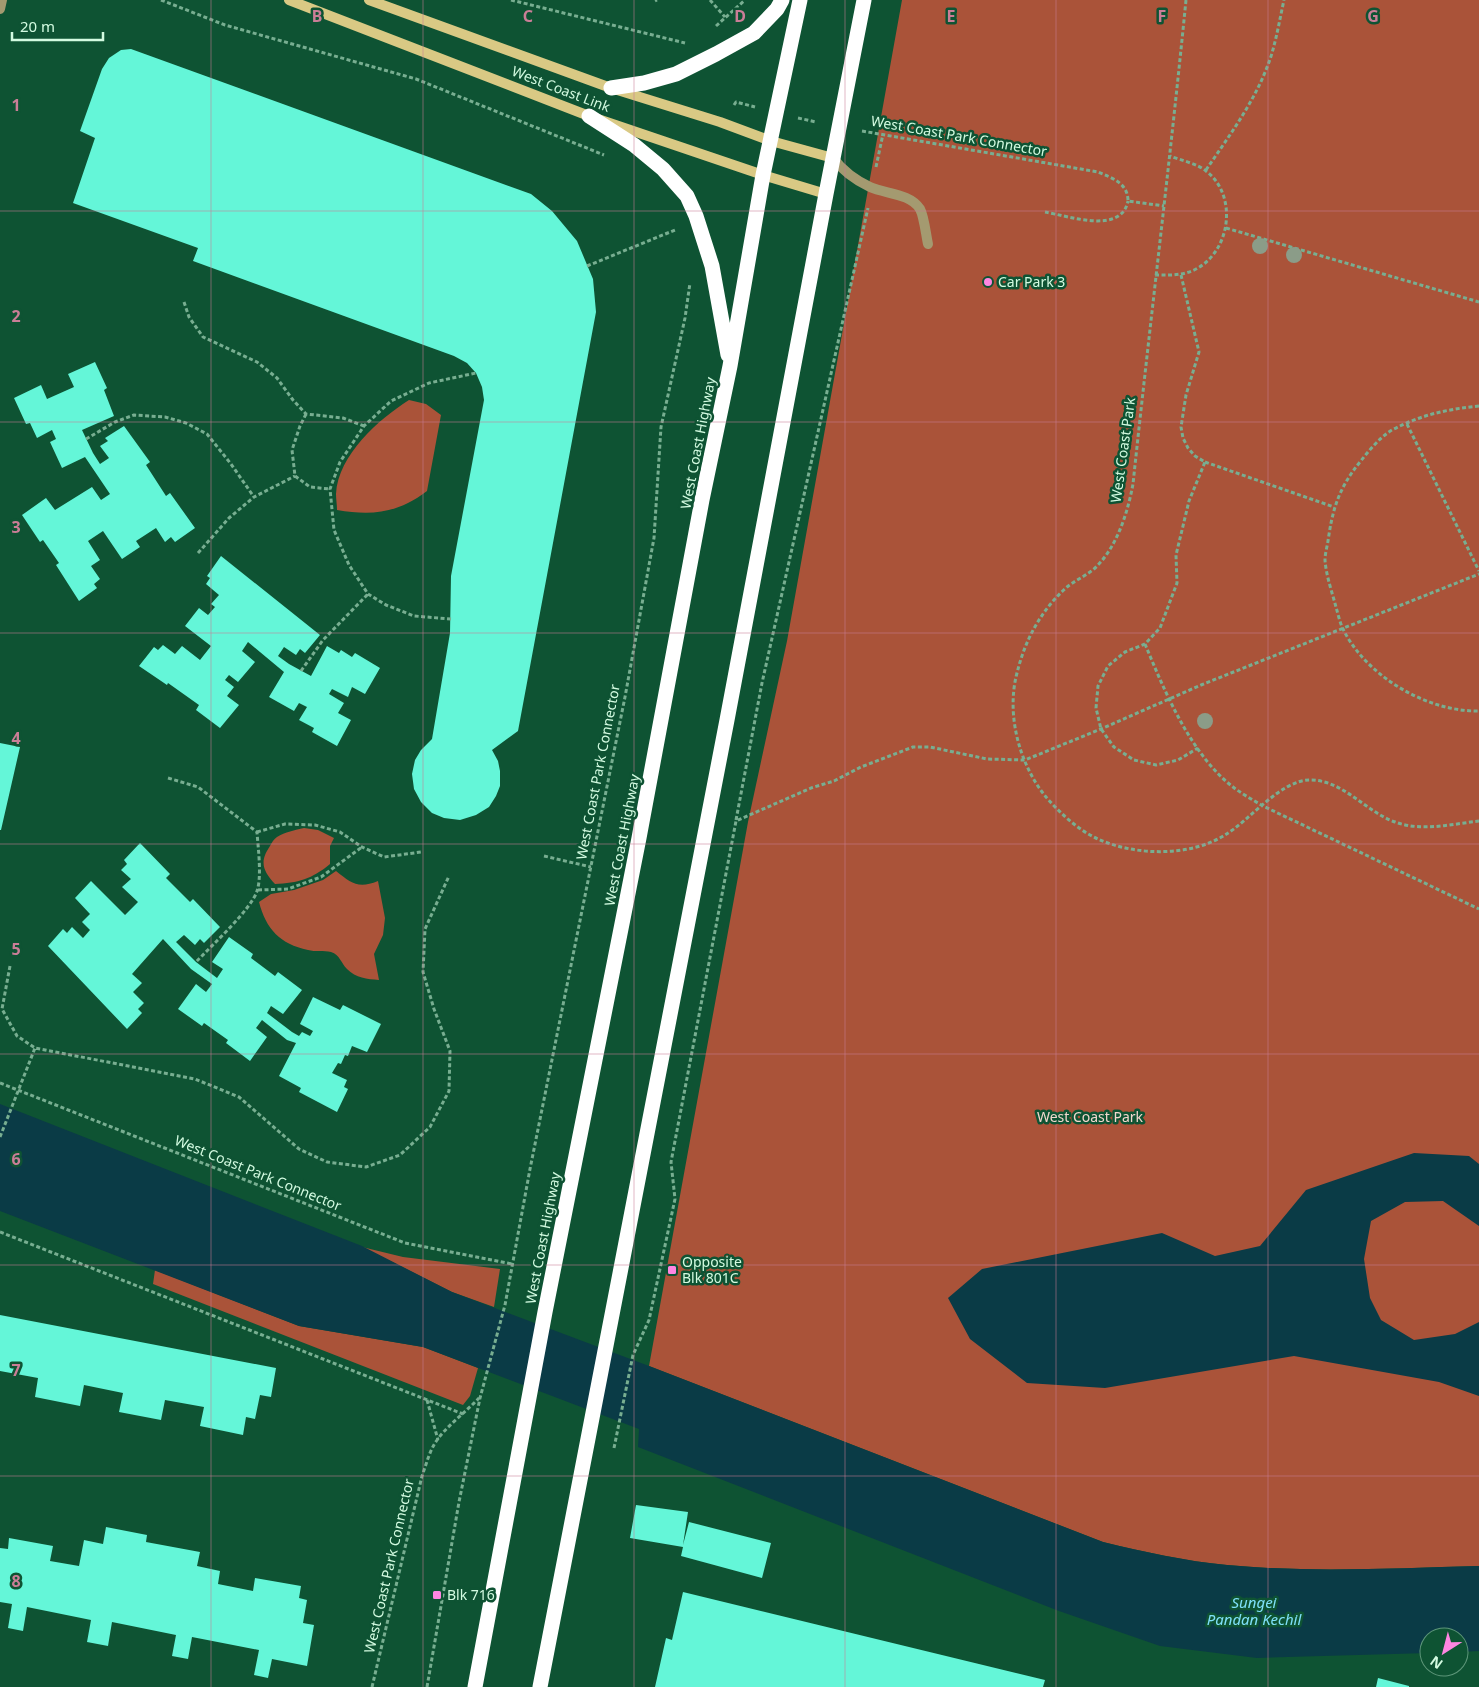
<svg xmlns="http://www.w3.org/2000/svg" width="1479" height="1687" font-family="'Noto Sans',sans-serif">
  <rect width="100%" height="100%" fill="#0e5333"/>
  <path fill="#aa5339" d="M902,0H1479V1566C1395,1568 1311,1573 1227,1565C1185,1561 1144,1552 1103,1542L649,1366L748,822L787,641Z
    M409,400L426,404L441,415L427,491C398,513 373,516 337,510C337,505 336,499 336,494C338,455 379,419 409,400Z
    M304,828L318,830L334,838L330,846V864C312,879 298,883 275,884C263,871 259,862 270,846C272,842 274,839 277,837C285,832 295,830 304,828Z
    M336,871C351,883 358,889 378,881L385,918L383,935L374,954L379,980C367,979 356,978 347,969C341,963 340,955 331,952C324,950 315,952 308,950C280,944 266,929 259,902L271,894L294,890L323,880Z
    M362,1247L403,1257L500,1269L494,1307L452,1292Z
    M155,1270L299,1326L423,1347L478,1368L470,1396L463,1405L153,1284Z"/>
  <path fill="#0a3b46" d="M0,1104L362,1246L452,1292L649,1366L1103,1542C1144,1552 1185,1561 1227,1565C1311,1573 1395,1568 1479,1566V1651L1459,1652V1637H1429V1653L1257,1658L1160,1646L1059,1611L638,1447L639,1429L423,1347L299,1326L0,1211Z
    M1414,1153L1469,1156L1479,1164V1226L1443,1201L1405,1202L1371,1221L1364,1259L1370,1298L1381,1320L1414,1340L1455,1334L1479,1322V1396L1439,1382L1294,1356L1105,1388L1027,1383L970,1339L948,1298L982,1269L1162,1233L1215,1256L1260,1246L1306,1190Z"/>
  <path fill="#64f6d8" d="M131,49L531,194L552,211L577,241L593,279L596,312L518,731L492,750L498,761L500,771V786L496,796L489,807L476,815L460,820L444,818L432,813L421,802L414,789L412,774L415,760L421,750L432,739L450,633L451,576L484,400L482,387L476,373L467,363L454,356L193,261L198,248L73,203L95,138L80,131L102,69L109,58L121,50Z
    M95,362L107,388L104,390L114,416L82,430L93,453L100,464L109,458L100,446L108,441L105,438L124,426L150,462L146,465L166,496L170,493L195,528L175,542L171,537L165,542L156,528L136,541L140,547L122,559L103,531L88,541L100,560L91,566L100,579L94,584L97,588L79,601L56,565L59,563L43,540L40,542L22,515L46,498L55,510L92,487L101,500L110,494L85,457L62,468L50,442L56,439L52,430L37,438L30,423L26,424L14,398L41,385L47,399L74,387L68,374Z
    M221,556L320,635L305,653L300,649L296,655L284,647L278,656L289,664L311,676L327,646L339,653L341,650L352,657L355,653L380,668L365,694L352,687L348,697L332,689L329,694L344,703L338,713L351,720L337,746L312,732L314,728L299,720L307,707L299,703L294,711L269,697L284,672L248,642L242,651L255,662L238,682L229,675L225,680L234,687L227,696L239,705L220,728L196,710L199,705L168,683L167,685L139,666L154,647L158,650L163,645L175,654L182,646L200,660L211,646L185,626L199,608L208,615L215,607L211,604L219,595L206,584L210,578L207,576Z
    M0,743L20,747L1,830H0Z
    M140,843L170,874L166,878L190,902L193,899L220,927L204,943L200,939L195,945L184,935L176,942L196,962L217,978L223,969L212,962L229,937L253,954L251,958L275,976L278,972L302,990L283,1014L271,1006L267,1013L292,1032L299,1036L302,1032L310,1036L313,1031L300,1024L313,997L340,1010L343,1005L381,1024L367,1052L352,1046L348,1056L345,1055L341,1064L338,1063L332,1073L347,1080L344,1087L348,1089L337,1112L299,1092L301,1088L279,1076L296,1043L287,1040L262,1020L256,1028L267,1037L250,1061L226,1043L228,1040L204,1023L202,1026L178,1009L196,984L206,992L212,984L191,969L163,939L132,974L142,983L133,992L144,1003L138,1009L142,1013L127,1029L48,946L63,929L67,933L72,927L83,938L90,930L82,922L90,914L75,898L91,881L125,915L138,902L122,887L131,879L121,870L127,864L124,860Z
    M0,1315L276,1368L271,1397L260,1395L255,1419L246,1417L243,1435L200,1426L204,1407L165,1400L161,1420L119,1412L123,1393L84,1385L80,1406L35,1397L38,1378L0,1371Z
    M636,1505L688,1512L683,1545L689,1522L771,1543L762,1578L681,1556L683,1547L630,1538Z
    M106,1527L147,1535L146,1542L200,1552L197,1566L220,1571L218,1584L253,1591L255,1578L301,1586L299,1598L307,1600L303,1623L314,1625L307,1666L272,1659L268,1678L254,1675L259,1650L192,1637L188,1659L172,1656L176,1635L112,1622L108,1646L87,1642L91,1620L27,1607L23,1631L8,1628L12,1604L0,1602V1548L8,1549L9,1538L53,1546L50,1561L79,1566L84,1540L103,1544Z
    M683,1592L1045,1680L1043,1687H655L666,1638L672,1640Z
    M1378,1678L1409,1686V1687H1376Z"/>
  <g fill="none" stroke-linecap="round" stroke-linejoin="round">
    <path stroke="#78ae91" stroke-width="3" stroke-dasharray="4 2.5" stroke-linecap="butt" d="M161,0L225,25L416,79L604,155
      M511,0L685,43
      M710,0L725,17
      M1186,0C1170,162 1150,323 1133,484C1128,511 1118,544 1098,565C1090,574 1077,579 1067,587C1041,610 1025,640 1017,673C1006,714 1019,764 1046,797C1060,813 1078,830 1098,839C1135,856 1190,857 1225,835C1250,820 1280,781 1309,780C1342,779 1366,812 1395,822C1422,832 1452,824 1479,821
      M655,1L657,0
      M716,26L745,0
      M734,105L736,102L755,107
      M798,118L816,122
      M862,131L1098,172C1112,178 1128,183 1128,201L1164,206
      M876,167L883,134
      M1206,170C1231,133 1259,96 1272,53C1277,36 1280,18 1284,0
      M1045,212C1069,216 1121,235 1128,201
      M1226,228L1479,302
      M587,266L675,230L674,229
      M1155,275C1169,275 1183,276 1196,269C1231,251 1238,195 1206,171C1198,164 1180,160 1170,156
      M1181,275L1199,352L1186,395L1181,427L1183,438L1188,448L1195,456L1205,462L1189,501L1176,555L1177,583L1160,628L1145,644L1125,652L1108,666L1098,686L1096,708L1101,729L1114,747L1134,760L1156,765L1178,760L1198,748
      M184,302L189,317L203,337L257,362L277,378L293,400L306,414L343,418L364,426
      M1479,406C1448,409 1420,415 1392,430C1378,438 1363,458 1353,471C1337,494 1332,513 1328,541C1327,547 1325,554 1325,560C1326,575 1332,592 1336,607C1338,614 1340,623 1343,629C1366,676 1427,712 1479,711
      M306,414L300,426L292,450L295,476L310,487L330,489
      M1407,424L1479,571
      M86,439L115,422L134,415L165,417L186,423L207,434L231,464L254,497
      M1205,462L1334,507
      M198,553L229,518L254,497L295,476
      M451,619L414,616L386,605L368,594L349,565L334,530L330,489L340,462L364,426L391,401L429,383L476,373
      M1145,644C1165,692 1191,755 1233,787C1242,794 1253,800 1263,806L1479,909
      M301,671L323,640L368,594
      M168,778L198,787L257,832C258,847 262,877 257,891C251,910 211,946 196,962
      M736,820L762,683L868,208
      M257,832L285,824L315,825L340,832L362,847L384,857L421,852
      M544,856L591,867
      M258,890L288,889L321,877L362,847
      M10,966L2,1009L17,1036L35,1048L195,1079L239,1097L299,1149L327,1162L366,1167L400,1155L430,1127L449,1091L450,1051L434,1009L423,972L425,929L449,876
      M0,1083L405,1243L512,1264
      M0,1137L35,1048
      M0,1232L463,1414
      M427,1400L438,1440
      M614,1448L633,1355L649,1320L675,1199L671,1162L736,821L811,788L834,781L861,767L913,747H930L987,759L1025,760L1101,729L1201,685L1479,574
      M372,1687L422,1476C426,1465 429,1453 435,1443C446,1426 465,1413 479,1398
      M427,1687L459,1502L480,1398L505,1305L530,1169L625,697L654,538L661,427L685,318L690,283"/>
    <path stroke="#a49a70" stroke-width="10" d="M833,158C843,171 855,180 870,187C885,194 910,193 920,209C924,216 926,235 928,244"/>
    <path stroke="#a49a70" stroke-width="10" d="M0,9L2,0"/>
    <path stroke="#d9c984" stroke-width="10" d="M289,0L589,116L763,175L826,194
      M369,0L611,88L720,122L771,141L833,158"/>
    <path stroke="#fff" stroke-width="15" d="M611,88L644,83L676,74L716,54L754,33L777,9L782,0
      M589,116L634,145L663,169L687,196L696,216L712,266L728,355
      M475,1687L545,1312L639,838L702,500L730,366L763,175L800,0
      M540,1687L727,720L826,194L864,0"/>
  </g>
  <g fill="#8b9c88">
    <circle cx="1260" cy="246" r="8"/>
    <circle cx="1294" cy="255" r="8"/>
    <circle cx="1205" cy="721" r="8"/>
  </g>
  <path fill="none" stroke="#ca7e97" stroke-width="1" stroke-opacity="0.55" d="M211,0V1687M423,0V1687M634,0V1687M845,0V1687M1056,0V1687M1268,0V1687M0,211H1479M0,422H1479M0,633H1479M0,844H1479M0,1054H1479M0,1265H1479M0,1476H1479"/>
  <g fill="#fe86e1" stroke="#0e5333" stroke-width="2">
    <circle cx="988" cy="282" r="5"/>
    <rect x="667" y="1265" width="10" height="10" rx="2.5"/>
    <rect x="432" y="1590" width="10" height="10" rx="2.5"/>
  </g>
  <g text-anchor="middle" stroke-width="5" stroke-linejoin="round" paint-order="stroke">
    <g font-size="14" fill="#d3fbe1" stroke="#0e5333">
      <text transform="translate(561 89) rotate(21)" y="5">West Coast Link</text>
      <text transform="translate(959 136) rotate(10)" y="5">West Coast Park Connector</text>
      <text transform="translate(698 443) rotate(-79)" y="5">West Coast Highway</text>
      <text transform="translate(1123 450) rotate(-82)" y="5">West Coast Park</text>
      <text transform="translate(598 772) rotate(-79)" y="5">West Coast Park Connector</text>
      <text transform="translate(622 840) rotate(-79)" y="5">West Coast Highway</text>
      <text transform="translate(258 1173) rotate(22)" y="5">West Coast Park Connector</text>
      <text transform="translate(543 1238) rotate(-79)" y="5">West Coast Highway</text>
      <text transform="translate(389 1566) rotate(-77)" y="5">West Coast Park Connector</text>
    </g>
    <g font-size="14" fill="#d3fbe1" stroke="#0e5333" text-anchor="start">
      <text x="998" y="287">Car Park 3</text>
      <text x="682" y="1267">Opposite<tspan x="682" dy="16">Blk 801C</tspan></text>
      <text x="447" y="1600">Blk 716</text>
    </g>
    <g font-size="14" fill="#f2d7ce" stroke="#0e5333">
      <text x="1090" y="1122">West Coast Park</text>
    </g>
    <g font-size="15" font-style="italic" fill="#7fe0f9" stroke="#0e5333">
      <text x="1254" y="1608">Sungei<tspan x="1254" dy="17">Pandan Kechil</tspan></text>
    </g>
  </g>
  <g font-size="16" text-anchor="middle" font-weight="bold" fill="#ca7e97" stroke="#0e5333" stroke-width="5" stroke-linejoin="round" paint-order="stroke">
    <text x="317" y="22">B</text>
    <text x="528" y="22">C</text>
    <text x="740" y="22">D</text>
    <text x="951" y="22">E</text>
    <text x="1162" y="22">F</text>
    <text x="1373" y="22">G</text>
    <text x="16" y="111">1</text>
    <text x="16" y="322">2</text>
    <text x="16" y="533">3</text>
    <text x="16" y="744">4</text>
    <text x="16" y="955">5</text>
    <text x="16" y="1165">6</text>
    <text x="16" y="1376">7</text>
    <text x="16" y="1587">8</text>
  </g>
  <g transform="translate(1444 1652) rotate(216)"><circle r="24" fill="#0e5333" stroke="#5d9679"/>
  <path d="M0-4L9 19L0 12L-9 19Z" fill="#fe86e1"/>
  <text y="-8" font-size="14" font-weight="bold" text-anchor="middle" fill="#d3fbe1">N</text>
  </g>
  <path d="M12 32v8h91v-8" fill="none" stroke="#d3fbe1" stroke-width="2.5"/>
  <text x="20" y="32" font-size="15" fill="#d3fbe1" stroke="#0e5333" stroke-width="4" paint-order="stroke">20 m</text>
</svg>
